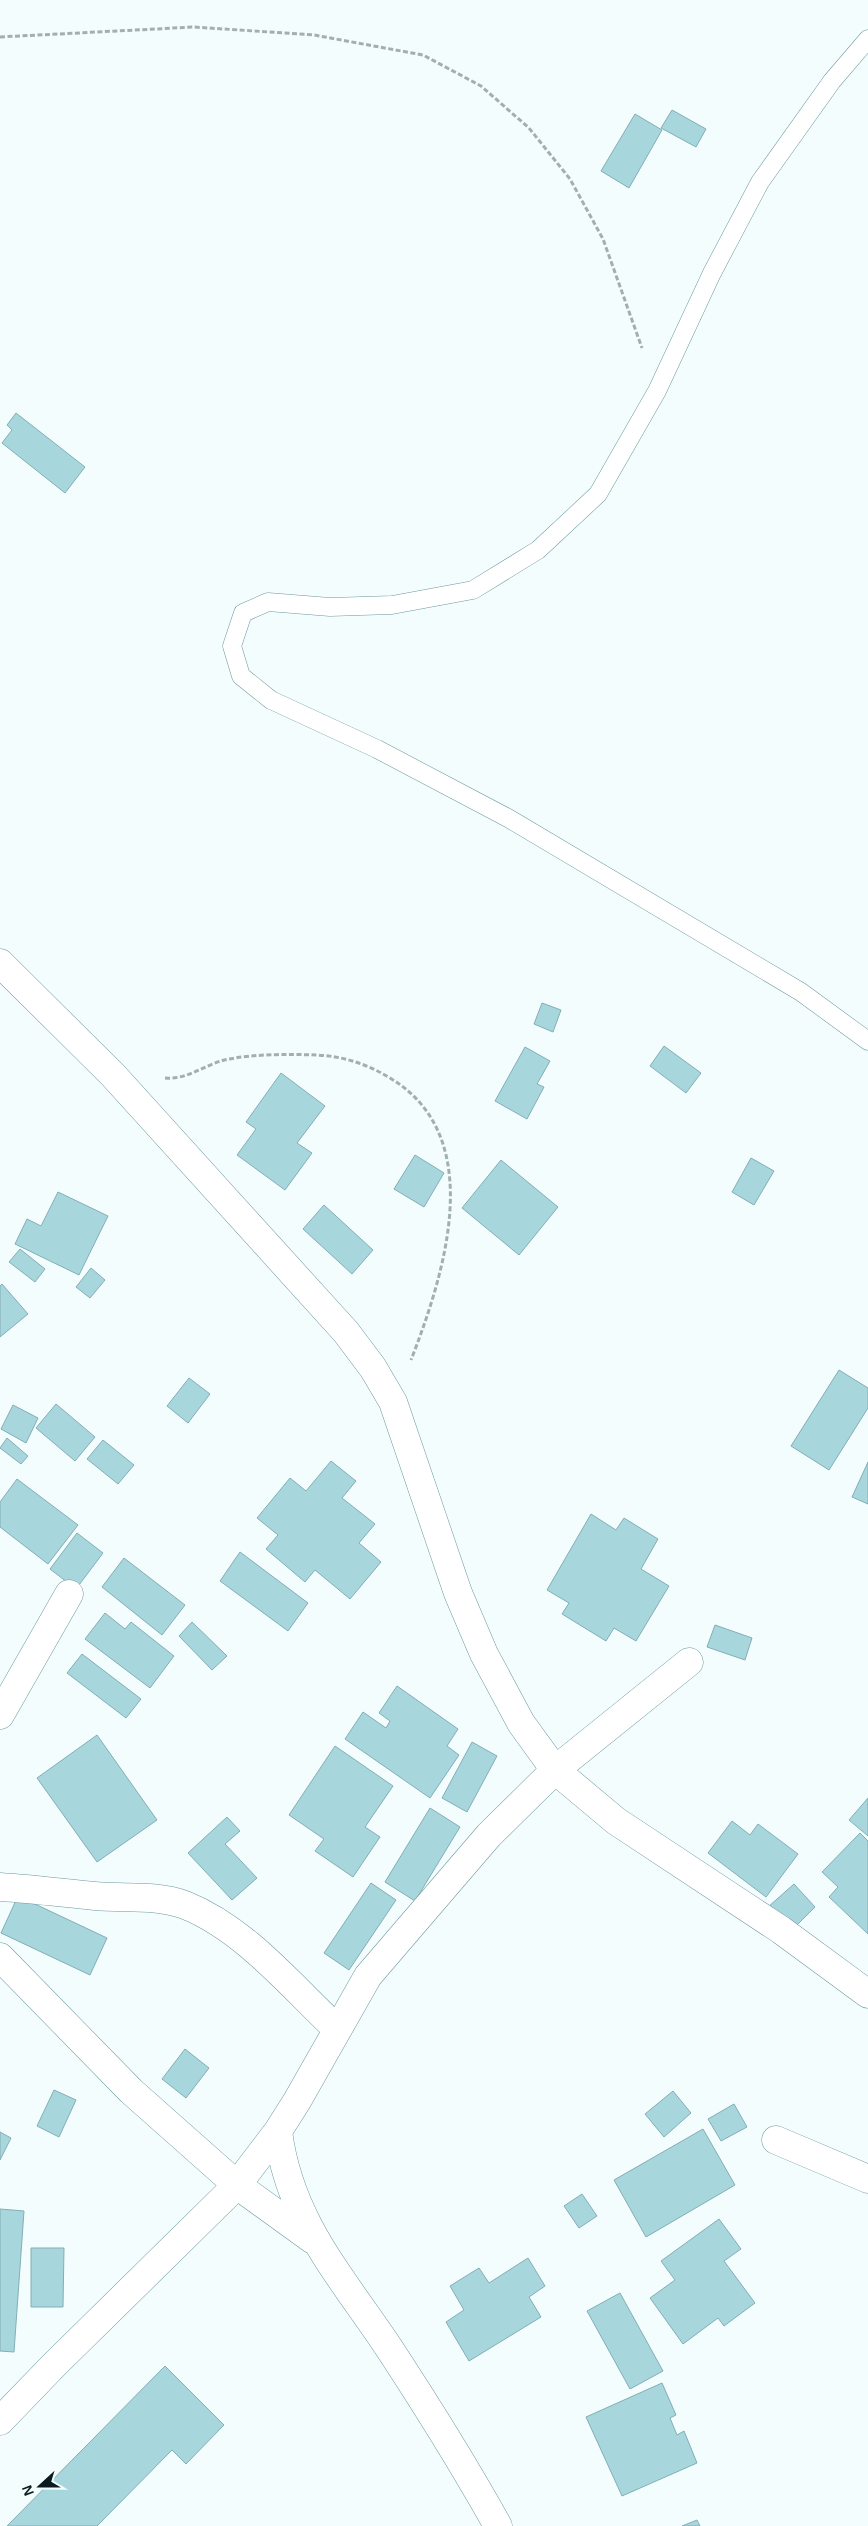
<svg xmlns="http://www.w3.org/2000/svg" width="868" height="2526" font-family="Arial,sans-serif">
  <rect width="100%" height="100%" fill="#f4fdfe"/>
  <path fill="#a8d6dd" stroke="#82aeb5" d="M672,110L706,129L696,147L661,128Z
    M635,114L662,130L629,188L601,171Z
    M16,413L85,467L65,493L2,443L12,430L7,425Z
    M542,1003L561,1010L553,1032L534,1024Z
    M664,1046L701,1073L686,1093L650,1066Z
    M525,1047L550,1061L537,1084L544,1087L527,1119L495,1101Z
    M281,1073L325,1106L297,1143L312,1153L285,1190L237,1155L256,1129L246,1122Z
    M415,1155L444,1173L424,1207L394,1189Z
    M751,1158L774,1171L754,1205L732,1192Z
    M501,1160L558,1207L519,1255L462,1208Z
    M58,1192L108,1216L79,1275L15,1244L27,1219L41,1226Z
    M324,1205L373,1250L352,1274L303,1229Z
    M20,1249L45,1269L35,1282L9,1262Z
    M91,1268L105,1280L90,1298L76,1287Z
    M2,1284L28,1314L0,1337V1286Z
    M839,1370L868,1388V1408L829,1470L791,1446Z
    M189,1378L210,1394L188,1423L167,1406Z
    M56,1404L95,1437L75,1461L36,1428Z
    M13,1405L38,1418L26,1443L1,1429Z
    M7,1438L28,1456L21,1464L0,1448Z
    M103,1440L134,1465L118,1484L87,1459Z
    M331,1461L356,1481L342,1498L375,1524L359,1543L381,1562L350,1599L315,1570L305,1582L266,1549L278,1535L257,1518L290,1478L306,1491Z
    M868,1462V1504L852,1497Z
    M17,1479L78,1525L48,1564L0,1527V1502Z
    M591,1514L616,1530L624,1518L658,1539L641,1569L669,1586L636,1641L614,1628L606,1641L562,1614L569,1603L547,1590Z
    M77,1533L103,1553L76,1589L50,1569Z
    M240,1552L308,1603L288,1631L220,1581Z
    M124,1558L185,1605L162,1635L102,1587Z
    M105,1613L125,1629L131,1622L174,1656L150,1688L85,1639Z
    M192,1622L227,1656L212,1670L179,1636Z
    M715,1625L752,1638L745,1660L707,1647Z
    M82,1654L141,1699L126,1718L67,1673Z
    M397,1686L458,1729L447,1746L459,1755L430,1798L345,1739L363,1712L386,1728L390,1721L379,1713Z
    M97,1735L157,1820L97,1862L37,1778Z
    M472,1742L497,1756L467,1812L442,1798Z
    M335,1746L393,1786L365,1827L380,1837L353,1877L315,1851L324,1839L289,1815Z
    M868,1798V1836L849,1820Z
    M430,1808L460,1827L415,1901L385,1882Z
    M227,1817L240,1831L225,1844L257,1878L232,1900L188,1853Z
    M732,1821L750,1835L758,1824L798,1854L766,1897L708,1853Z
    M860,1833L868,1841V1934L829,1897L838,1887L822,1872Z
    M371,1883L396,1900L349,1970L324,1953Z
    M794,1884L815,1907L791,1931L768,1907Z
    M18,1896L107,1938L90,1975L1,1933Z
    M185,2049L209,2068L186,2098L162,2079Z
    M54,2090L76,2100L59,2137L37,2126Z
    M673,2091L691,2113L664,2137L645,2114Z
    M734,2104L747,2127L721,2141L708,2119Z
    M703,2129L735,2185L646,2237L614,2180Z
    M0,2132L11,2138L0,2160Z
    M582,2194L597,2216L579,2228L564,2206Z
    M0,2209L24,2211L14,2352L0,2351Z
    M719,2219L741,2249L724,2261L755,2303L724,2326L718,2318L683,2344L650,2298L675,2280L661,2261Z
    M31,2248H64L63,2307H31Z
    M528,2258L545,2286L529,2297L541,2317L469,2361L446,2322L464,2310L450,2286L479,2268L489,2283Z
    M620,2293L663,2371L630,2389L587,2311Z
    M165,2366L224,2425L186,2464L172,2450L97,2526H7Z
    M662,2383L676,2415L670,2418L677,2435L684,2431L697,2463L622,2496L586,2417Z
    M697,2520L700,2526H682Z"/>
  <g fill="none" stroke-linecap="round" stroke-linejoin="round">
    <g stroke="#6d999f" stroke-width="19">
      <path id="lane" d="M868,39L832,81L760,182L712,273L657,391L598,494L538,550L473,590L392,605L330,607L268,602L243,613L232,646L241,676L271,700L377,749L508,818L801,992L868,1041"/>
    </g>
    <g stroke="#6d999f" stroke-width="29">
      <path id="street" d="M0,1715L69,1594
        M0,1887C32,1889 63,1893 95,1896C124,1899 156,1894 185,1905C245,1929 291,1986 337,2029
        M0,1957L131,2091L237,2185L313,2240
        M776,2140L868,2179
        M0,2421L53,2366L237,2185L278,2131
        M498,2526C464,2465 427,2406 389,2348C341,2276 289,2220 278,2131L297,2101L368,1976L489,1835L555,1770L689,1662"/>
    </g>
    <g stroke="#6d999f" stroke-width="29">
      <path id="secondary" d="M0,963L113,1075L346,1332L373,1368L393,1402L458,1593L484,1654L521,1723L555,1770L616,1821L781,1930L868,1994"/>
    </g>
    <path stroke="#a2afb0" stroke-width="3" stroke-dasharray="5 2.5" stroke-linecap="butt" d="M0,37L194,27L314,35L423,55L481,86L529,128L570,179L603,239L642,348
      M165,1078C189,1080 206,1063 229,1059C256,1054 288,1054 316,1055C343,1056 367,1064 390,1078C489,1137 444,1275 411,1360"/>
    <use href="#lane" stroke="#fff" stroke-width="18"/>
    <use href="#street" stroke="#fff" stroke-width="28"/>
    <use href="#secondary" stroke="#fff" stroke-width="28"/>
  </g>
  <g transform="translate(40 2486) rotate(249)" stroke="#f4fdfe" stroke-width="4" paint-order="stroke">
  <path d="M0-4L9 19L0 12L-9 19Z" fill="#0a1c1f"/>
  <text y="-8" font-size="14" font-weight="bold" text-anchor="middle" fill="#0a1c1f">N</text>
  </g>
</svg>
